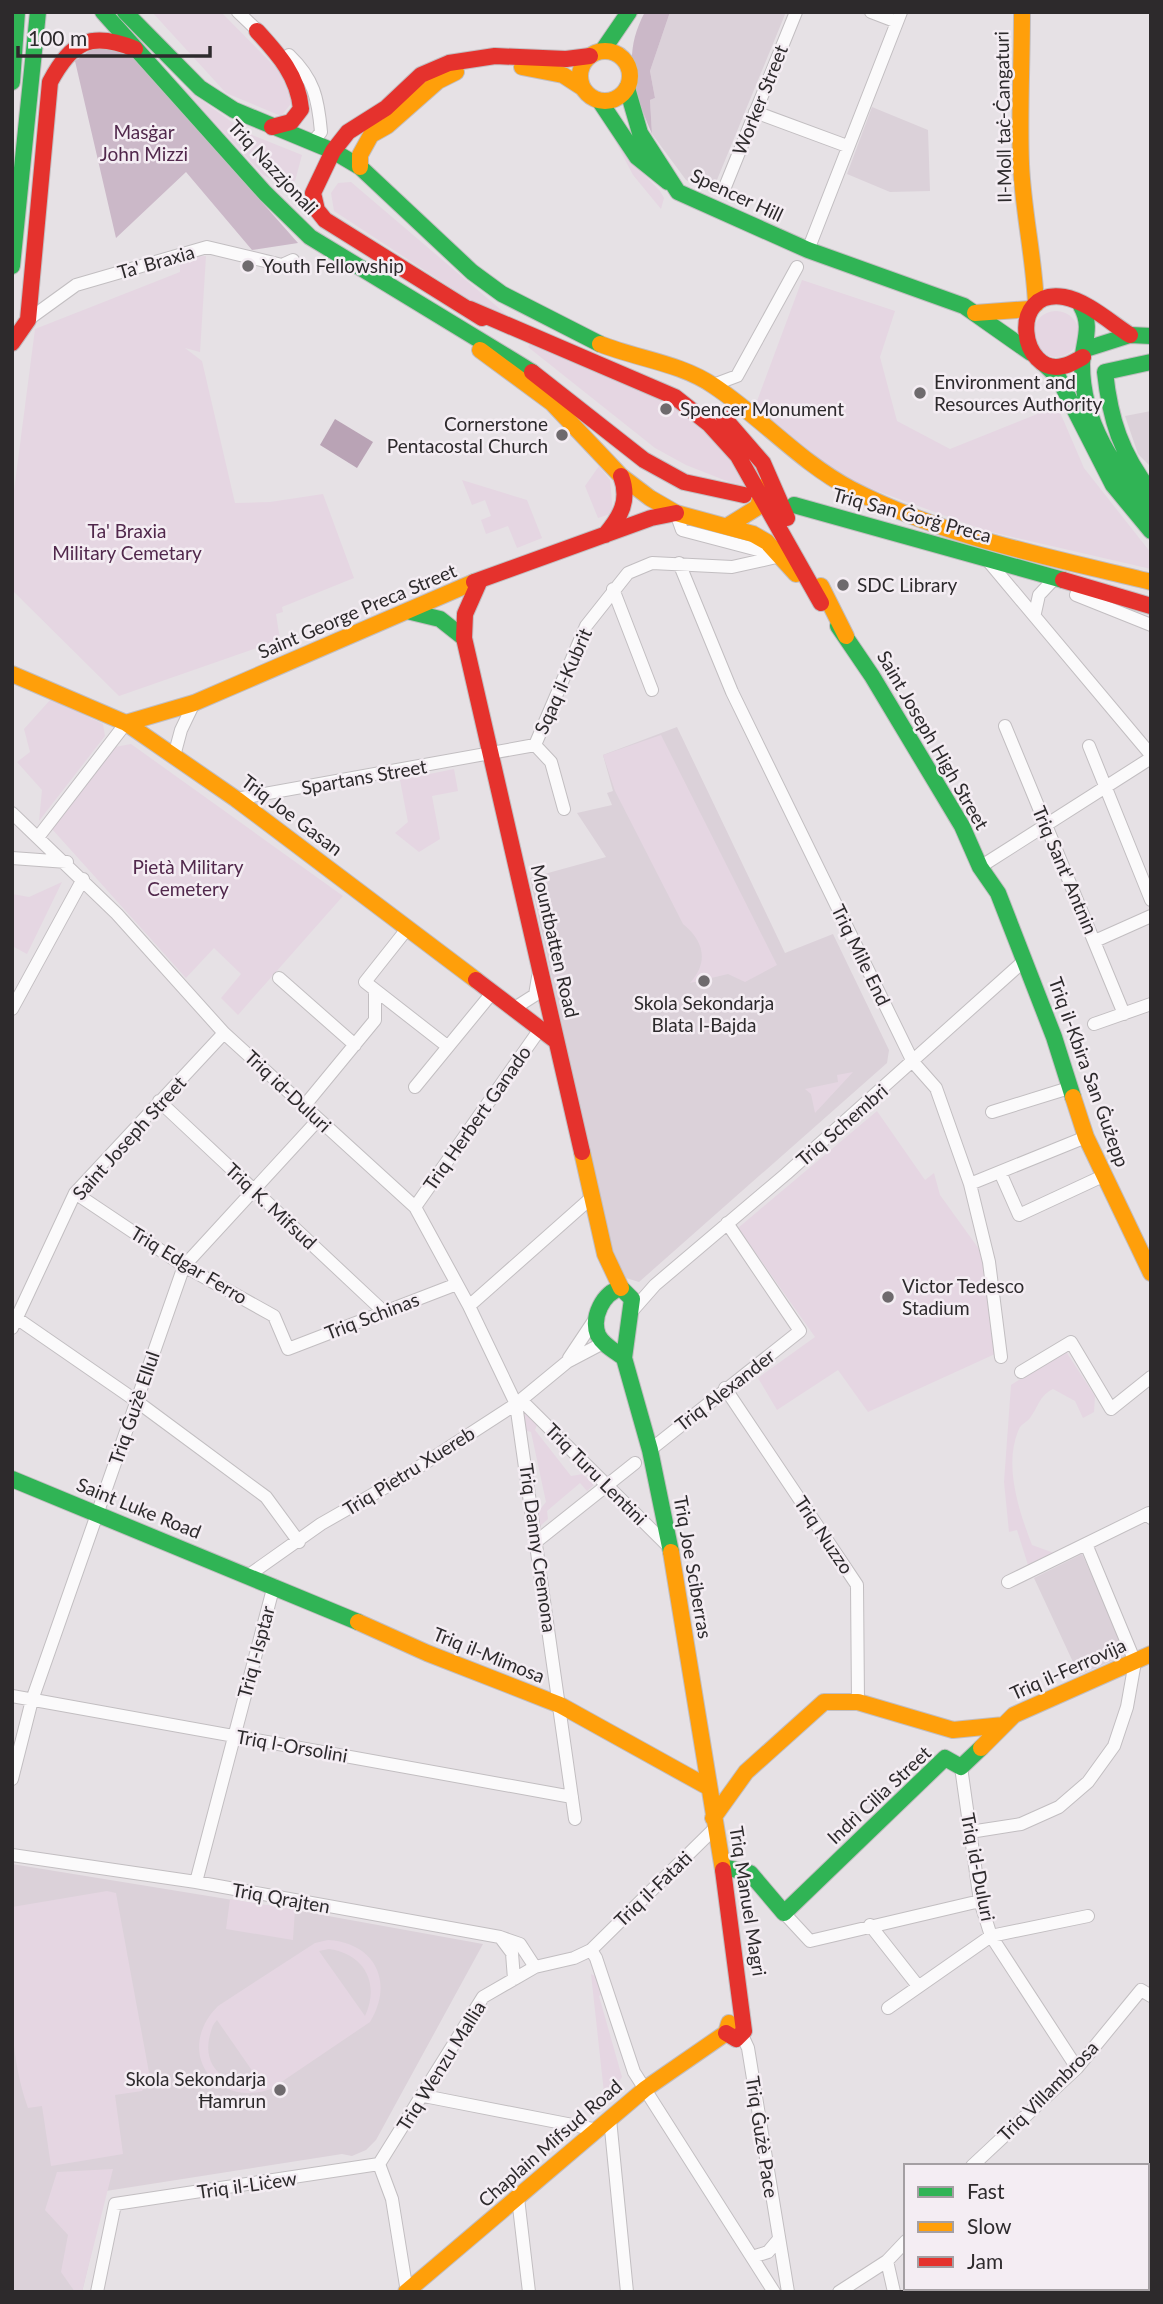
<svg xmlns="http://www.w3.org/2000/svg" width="1163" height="2304" font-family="Lato,sans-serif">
  <rect width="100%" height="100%" fill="#e6e1e5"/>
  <path fill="#dbd1d9" d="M670,12H786L712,192L686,180L652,134L650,100L655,98L650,71Z
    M872,107L928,130L930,191L890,192L847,174Z
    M1151,411V467L1138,454L1125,416Z
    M677,727L785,953L833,934L889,1050L887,1063L639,1282L616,1275L530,878L606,857L577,813L612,805L607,793L613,791L603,755Z
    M1082,1554L1128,1654L1079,1675L1034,1578Z
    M12,1864L295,1910L483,1944L376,2140L366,2150L352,2156L342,2154L106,2191L82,2292H12Z"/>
  <path fill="#e5d6e2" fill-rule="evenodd" d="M152,12H221L279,71L294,100L281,116L226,93Z
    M178,83L247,133L302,155L295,181L280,183L263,175Z
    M612,135L624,154L660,191L664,198L661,209L633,175Z
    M351,182L507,315L502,321L334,211L331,193L338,183Z
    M206,256L200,352L185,348L202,361L235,503L270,502L323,494L354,578L282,607L283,612L276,614L280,640L119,696L12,590V506L35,329L180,272V257Z
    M802,280L895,311L880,357L897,421L950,449L1040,413L1059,410L1084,468L1151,553V569L987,531L866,487L829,470L754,409Z
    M1033 334a23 23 0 1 1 46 0a23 23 0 1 1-46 0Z
    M530,344L662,397L726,450L747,489L686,465L655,448L528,347Z
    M599,466L610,480L613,513L598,518L585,486Z
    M462,480L527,500L542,538L517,548L508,526L486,534L481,520L491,516L485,500L472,505Z
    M51,699L103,724L105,736L39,821L42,790L17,762L30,752L24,729Z
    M661,735L777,965L745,982L728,974L690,983C709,962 704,941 683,924L615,791L603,755Z
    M131,744L343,896L238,1015L221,998L241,974L214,948L186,978L52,829L115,747Z
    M454,769L458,791L432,796L440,839L419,852L395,833L408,822L400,780Z
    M62,882L27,954L14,947L12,894L29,897Z
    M853,1072L815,1113L811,1094L805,1089L838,1082L837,1075Z
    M877,1111L925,1180L934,1173L940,1195L984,1256L995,1354L868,1412L838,1370L777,1410L758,1378L815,1337L738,1228Z
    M1065,1350L1095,1396L1094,1412L1083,1418L1075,1401L1053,1389C1039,1396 1039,1406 1030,1418C1027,1422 1021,1424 1019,1429C1003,1465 1019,1511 1032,1545L1054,1553L1028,1565L1017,1530L1009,1532L1004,1482L1011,1385Z
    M525,1412L537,1425L535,1430L571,1476L583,1474L594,1485L587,1491L580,1483L547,1511L548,1519L539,1527L537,1513L546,1502L531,1432L523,1430L521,1413Z
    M107,1891L116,1893L150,2078L142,2091L115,2095L123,2154L51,2166L42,2106L28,2108C5,2044 12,1974 12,1907Z
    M230,1899L295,1910L293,1940L226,1929Z
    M328,1940C376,1943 394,1983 370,2022L271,2089C213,2109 174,2050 218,2006L315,1943ZM329,1949C365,1954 380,1984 365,2016L319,1951ZM217,2020L262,2085L261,2086C233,2087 203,2073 209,2039C211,2031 212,2025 217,2020Z
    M591,1974L599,1978L605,1992L599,1996L622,2077L605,2102Z
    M113,2169L82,2292H75L61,2272L68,2235L45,2210L57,2172Z"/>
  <path fill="#cbb8c8" d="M645,12H670L650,71L655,98L650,100L652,134C634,91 621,56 645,12Z
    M96,46L126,49L298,243L252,250L186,172L116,238L75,61Z"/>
  <path fill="#b9a3b5" d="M335,419L373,442L357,468L320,445Z"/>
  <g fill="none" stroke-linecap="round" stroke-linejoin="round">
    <g stroke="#c2bec1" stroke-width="14">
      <path id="street" d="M238,12L260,33
        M871,12L897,22
        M289,55C314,79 318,98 321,132L313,142
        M755,112L847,146
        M725,187L796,12
        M808,250L901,12
        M29,319L76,285L207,247L282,265L293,260
        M713,385L737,376L797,267
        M676,513L682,530L777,555
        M989,562L1151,755
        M679,563L732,692L913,1062L936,1088L970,1184L989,1262L1001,1357
        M613,589L652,690
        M1076,595L1151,625
        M1035,613L1039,595L1056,577
        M1005,726L1124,1014
        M535,745L551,762L564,809
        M1089,746L1151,900
        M174,756L181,730L194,703
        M236,799L535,745L586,626L628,573L652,563L732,567L781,556
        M12,813L117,914L224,1033L415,1207L469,1306L516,1404L575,1819
        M39,836L126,723
        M12,858L67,862
        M980,867L1151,758
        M407,929L365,982L447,1046
        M1095,941L1151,916
        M279,978L355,1045
        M12,1009L83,879
        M513,1009L535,995L538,977
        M1094,1024L1151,1004
        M415,1087L492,993
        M159,1101L383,1311
        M305,1105L375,1020V990
        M992,1112L1069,1088
        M1000,1172L1019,1215L1103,1176
        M970,1184L1086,1137
        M75,1193L184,1266L274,1316L288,1349L457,1284
        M415,1207L540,1029
        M469,1306L591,1198
        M633,1310L655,1285L786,1174L1025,960
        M12,1315L135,1400L266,1497L299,1542
        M12,1328L75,1193L224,1033
        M569,1358L595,1319
        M1021,1372L1071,1342L1111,1409L1151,1377
        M725,1388L857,1585L858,1702
        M521,1400L670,1548
        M650,1450L800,1331L727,1223
        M537,1541L635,1463
        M249,1575L321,1524L405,1476L516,1404L567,1362L605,1342
        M1008,1582L1149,1513L1151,1518
        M12,1696L572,1797
        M961,1767L980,1901L991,1936L1077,2068
        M12,1779L32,1700L184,1266L318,1120
        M970,1832L1021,1824L1059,1807L1088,1782L1114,1746L1127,1707L1135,1662L1086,1544
        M12,1855L196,1882L500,1937L520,1944L535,1967
        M196,1882L274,1585
        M784,1913L810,1941L980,1901
        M870,1925L918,1986
        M500,1937L512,1953L514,1979
        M591,1950L596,1958L634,2072L774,2292
        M888,2008L991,1936L1088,1916
        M742,2035L748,2048L788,2292
        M424,2096L598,2130
        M610,2119L627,2292
        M379,2164L483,1997L535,1967L574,1958L591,1950L715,1828
        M379,2164L392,2199L407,2292
        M972,2166L1077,2068L1141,1990L1151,1996
        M518,2198L529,2292
        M752,2257L768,2252L779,2239
        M887,2261L894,2292
        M1073,2288L1081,2292
        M97,2292L115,2204L379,2164
        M839,2292L887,2261L906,2241
        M1035,2292L1037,2288"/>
    </g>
    <g stroke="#c2bec1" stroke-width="18">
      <path id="fast" d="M103,12L265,193L310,237L532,372
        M125,12L200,88L234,110L333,151L360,167L472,272L502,294L600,344
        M603,50L629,12
        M12,82L17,12
        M627,88L640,133L678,192L808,250L964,306L1031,353
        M601,103L637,157L668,182
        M12,266L38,12
        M1081,306C1093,327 1083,342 1082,364C1082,423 1114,468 1151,510
        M1086,349L1130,335L1151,336
        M1151,362L1105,372C1110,419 1121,454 1151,492
        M1044,364L1058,377L1113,485L1151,531
        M794,505L1063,580
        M411,612L440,619L464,638
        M838,626L872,676L962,826L980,867L998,893L1054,1037L1073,1097
        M624,1358C615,1351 603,1345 598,1335C591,1317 603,1293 621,1288L632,1299L624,1358L650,1450L671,1552
        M12,1479L358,1622
        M723,1867L750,1873L784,1913L945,1758L961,1767L981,1748
        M1147,2272L1151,2256"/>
    </g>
    <g stroke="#c2bec1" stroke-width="18">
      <path id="slow" d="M1022,12C1022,62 1019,114 1021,164C1023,211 1034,257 1036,304
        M580 76a25 25 0 1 1 50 0a25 25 0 1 1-50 0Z
        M522,67L563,75L583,88
        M360,167V155L371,135L387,126L438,81L456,72
        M975,313L1030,309
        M600,344C638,359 680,363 714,386C762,418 800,462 851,489C944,537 1050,557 1151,582
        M480,350L552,403L621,476L650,498L676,513L753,534L767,542L796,574
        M729,525L758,507L763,487
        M821,586L846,636
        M12,674L126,723L236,799L476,980
        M126,723L194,703L474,582
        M1073,1097L1086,1137L1151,1273
        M582,1152L605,1254L621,1288
        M671,1552L723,1870
        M358,1622L427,1653L560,1705L708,1787
        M981,1748L1014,1715L1151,1654
        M713,1818L746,1772L824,1702H858L953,1730L1004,1725
        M406,2292L645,2089L726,2033L729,2023"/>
    </g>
    <g stroke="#c2bec1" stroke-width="18">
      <path id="jam" d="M257,31C279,55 298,76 301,109L291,122L272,127
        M333,151L348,132L386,108L421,75L449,63L495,56L566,59L590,56
        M333,151L313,193L317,210L325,220L482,318
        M470,309L675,397L709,424L738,456L821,603
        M12,343L28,320L50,82C72,41 91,31 135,49
        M1083,357C1077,360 1070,365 1063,366C1021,377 1007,288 1064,297C1087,301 1111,323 1130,335
        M532,372L644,460L684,482L744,495
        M724,418L763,463L787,518
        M605,535C621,516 630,500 621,476
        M480,580L465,614L464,638L582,1152
        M1063,580L1151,606
        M474,582L651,518L676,513
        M476,980L556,1041
        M723,1870L744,2031L736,2039L726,2033
        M1143,2292L1144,2288"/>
    </g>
    <use href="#street" stroke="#fbfafb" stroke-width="12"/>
    <use href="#fast" stroke="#30b455" stroke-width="16"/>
    <use href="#slow" stroke="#ff9f0a" stroke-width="16"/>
    <use href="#jam" stroke="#e5322d" stroke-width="16"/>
  </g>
  <g fill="#6e6a6d" stroke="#f4edf3" stroke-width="2.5">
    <circle cx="248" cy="266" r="7"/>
    <circle cx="920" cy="393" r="7"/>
    <circle cx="666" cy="409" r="7"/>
    <circle cx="562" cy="435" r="7"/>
    <circle cx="843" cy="585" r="7"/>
    <circle cx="704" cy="981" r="7"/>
    <circle cx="888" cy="1297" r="7"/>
    <circle cx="280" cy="2090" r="7"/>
  </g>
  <g text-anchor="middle" stroke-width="5" stroke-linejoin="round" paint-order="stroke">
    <g font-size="19" fill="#2d2a2c" stroke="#f4edf3">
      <text transform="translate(760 100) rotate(-68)" y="7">Worker Street</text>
      <text transform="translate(1003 117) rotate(-91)" y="7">Il-Moll taċ-Ċangaturi</text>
      <text transform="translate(273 167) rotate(47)" y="7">Triq Nazzjonali</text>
      <text transform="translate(737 195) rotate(25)" y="7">Spencer Hill</text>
      <text transform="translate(156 262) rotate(-16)" y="7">Ta' Braxia</text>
      <text transform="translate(912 515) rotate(15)" y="7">Triq San Ġorġ Preca</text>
      <text transform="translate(357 611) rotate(-23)" y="7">Saint George Preca Street</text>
      <text transform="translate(563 681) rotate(-66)" y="7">Sqaq il-Kubrit</text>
      <text transform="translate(933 740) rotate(60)" y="7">Saint Joseph High Street</text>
      <text transform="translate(364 777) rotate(-10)" y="7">Spartans Street</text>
      <text transform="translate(292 815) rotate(37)" y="7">Triq Joe Gasan</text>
      <text transform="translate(1065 870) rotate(67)" y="7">Triq Sant' Antnin</text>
      <text transform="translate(555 941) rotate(77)" y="7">Mountbatten Road</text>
      <text transform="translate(861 955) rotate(64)" y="7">Triq Mile End</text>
      <text transform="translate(1089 1072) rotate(70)" y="7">Triq il-Kbira San Ġużepp</text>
      <text transform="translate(288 1091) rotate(43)" y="7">Triq id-Duluri</text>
      <text transform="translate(477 1118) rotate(-55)" y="7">Triq Herbert Ganado</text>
      <text transform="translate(842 1125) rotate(-41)" y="7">Triq Schembri</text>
      <text transform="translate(129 1138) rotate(-48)" y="7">Saint Joseph Street</text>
      <text transform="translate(271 1206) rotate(43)" y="7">Triq K. Mifsud</text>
      <text transform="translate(189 1265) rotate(31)" y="7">Triq Edgar Ferro</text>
      <text transform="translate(372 1316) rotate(-21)" y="7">Triq Schinas</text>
      <text transform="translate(725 1390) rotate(-38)" y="7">Triq Alexander</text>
      <text transform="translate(134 1408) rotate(-71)" y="7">Triq Ġużè Ellul</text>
      <text transform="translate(409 1471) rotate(-32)" y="7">Triq Pietru Xuereb</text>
      <text transform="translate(596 1474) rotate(45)" y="7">Triq Turu Lentini</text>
      <text transform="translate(139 1508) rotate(22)" y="7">Saint Luke Road</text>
      <text transform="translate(824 1535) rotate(56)" y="7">Triq Nuzzo</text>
      <text transform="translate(538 1548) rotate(82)" y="7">Triq Danny Cremona</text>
      <text transform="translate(693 1567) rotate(80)" y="7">Triq Joe Sciberras</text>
      <text transform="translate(256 1652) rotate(-75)" y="7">Triq l-Isptar</text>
      <text transform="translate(489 1655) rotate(22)" y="7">Triq il-Mimosa</text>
      <text transform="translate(1068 1669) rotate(-24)" y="7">Triq il-Ferrovija</text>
      <text transform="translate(292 1746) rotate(10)" y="7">Triq l-Orsolini</text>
      <text transform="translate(879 1795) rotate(-43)" y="7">Indrì Cilia Street</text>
      <text transform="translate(978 1867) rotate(79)" y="7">Triq id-Duluri</text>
      <text transform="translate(653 1889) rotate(-44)" y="7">Triq il-Fatati</text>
      <text transform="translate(281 1898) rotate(10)" y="7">Triq Qrajten</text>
      <text transform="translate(748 1901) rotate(81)" y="7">Triq Manuel Magri</text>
      <text transform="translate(441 2066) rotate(-58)" y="7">Triq Wenzu Mallia</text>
      <text transform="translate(1048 2091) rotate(-45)" y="7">Triq Villambrosa</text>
      <text transform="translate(762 2137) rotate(81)" y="7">Triq Ġużè Pace</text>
      <text transform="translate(550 2143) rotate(-41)" y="7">Chaplain Mifsud Road</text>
      <text transform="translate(247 2185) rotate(-8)" y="7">Triq il-Liċew</text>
    </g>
    <g font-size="19" fill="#51284c" stroke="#f4edf3">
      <text x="144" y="139">Masġar<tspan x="144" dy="22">John Mizzi</tspan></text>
      <text x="127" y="538">Ta' Braxia<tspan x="127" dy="22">Military Cemetary</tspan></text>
      <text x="188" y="874">Pietà Military<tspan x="188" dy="22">Cemetery</tspan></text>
    </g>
    <g font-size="19" fill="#2d2a2c" stroke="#f4edf3" text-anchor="start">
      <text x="262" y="273">Youth Fellowship</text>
      <text x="934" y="389">Environment and<tspan x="934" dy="22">Resources Authority</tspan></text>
      <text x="680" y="416">Spencer Monument</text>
      <text x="548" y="431" text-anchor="end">Cornerstone<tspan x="548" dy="22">Pentacostal Church</tspan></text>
      <text x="857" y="592">SDC Library</text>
      <text x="704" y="1010" text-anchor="middle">Skola Sekondarja<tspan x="704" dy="22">Blata l-Bajda</tspan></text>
      <text x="902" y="1293">Victor Tedesco<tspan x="902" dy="22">Stadium</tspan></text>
      <text x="266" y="2086" text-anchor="end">Skola Sekondarja<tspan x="266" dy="22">Ħamrun</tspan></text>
    </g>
  </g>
  <rect width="1163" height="2304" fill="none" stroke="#2d2a2c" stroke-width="28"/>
  <rect x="904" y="2164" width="245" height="126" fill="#f4edf3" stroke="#a49fa3" stroke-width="2"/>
  <rect x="918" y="2187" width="35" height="10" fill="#30b455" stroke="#a49fa3" stroke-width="2"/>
  <text x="967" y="2199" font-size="21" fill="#2d2a2c">Fast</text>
  <rect x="918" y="2222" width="35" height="10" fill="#ff9f0a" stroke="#a49fa3" stroke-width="2"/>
  <text x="967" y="2234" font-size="21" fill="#2d2a2c">Slow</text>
  <rect x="918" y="2257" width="35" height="10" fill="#e5322d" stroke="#a49fa3" stroke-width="2"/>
  <text x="967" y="2269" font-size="21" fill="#2d2a2c">Jam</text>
  <path d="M18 46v10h192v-10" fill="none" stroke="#2d2a2c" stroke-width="3.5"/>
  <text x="28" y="46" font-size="21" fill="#2d2a2c" stroke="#f4edf3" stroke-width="5" paint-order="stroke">100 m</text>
</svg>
